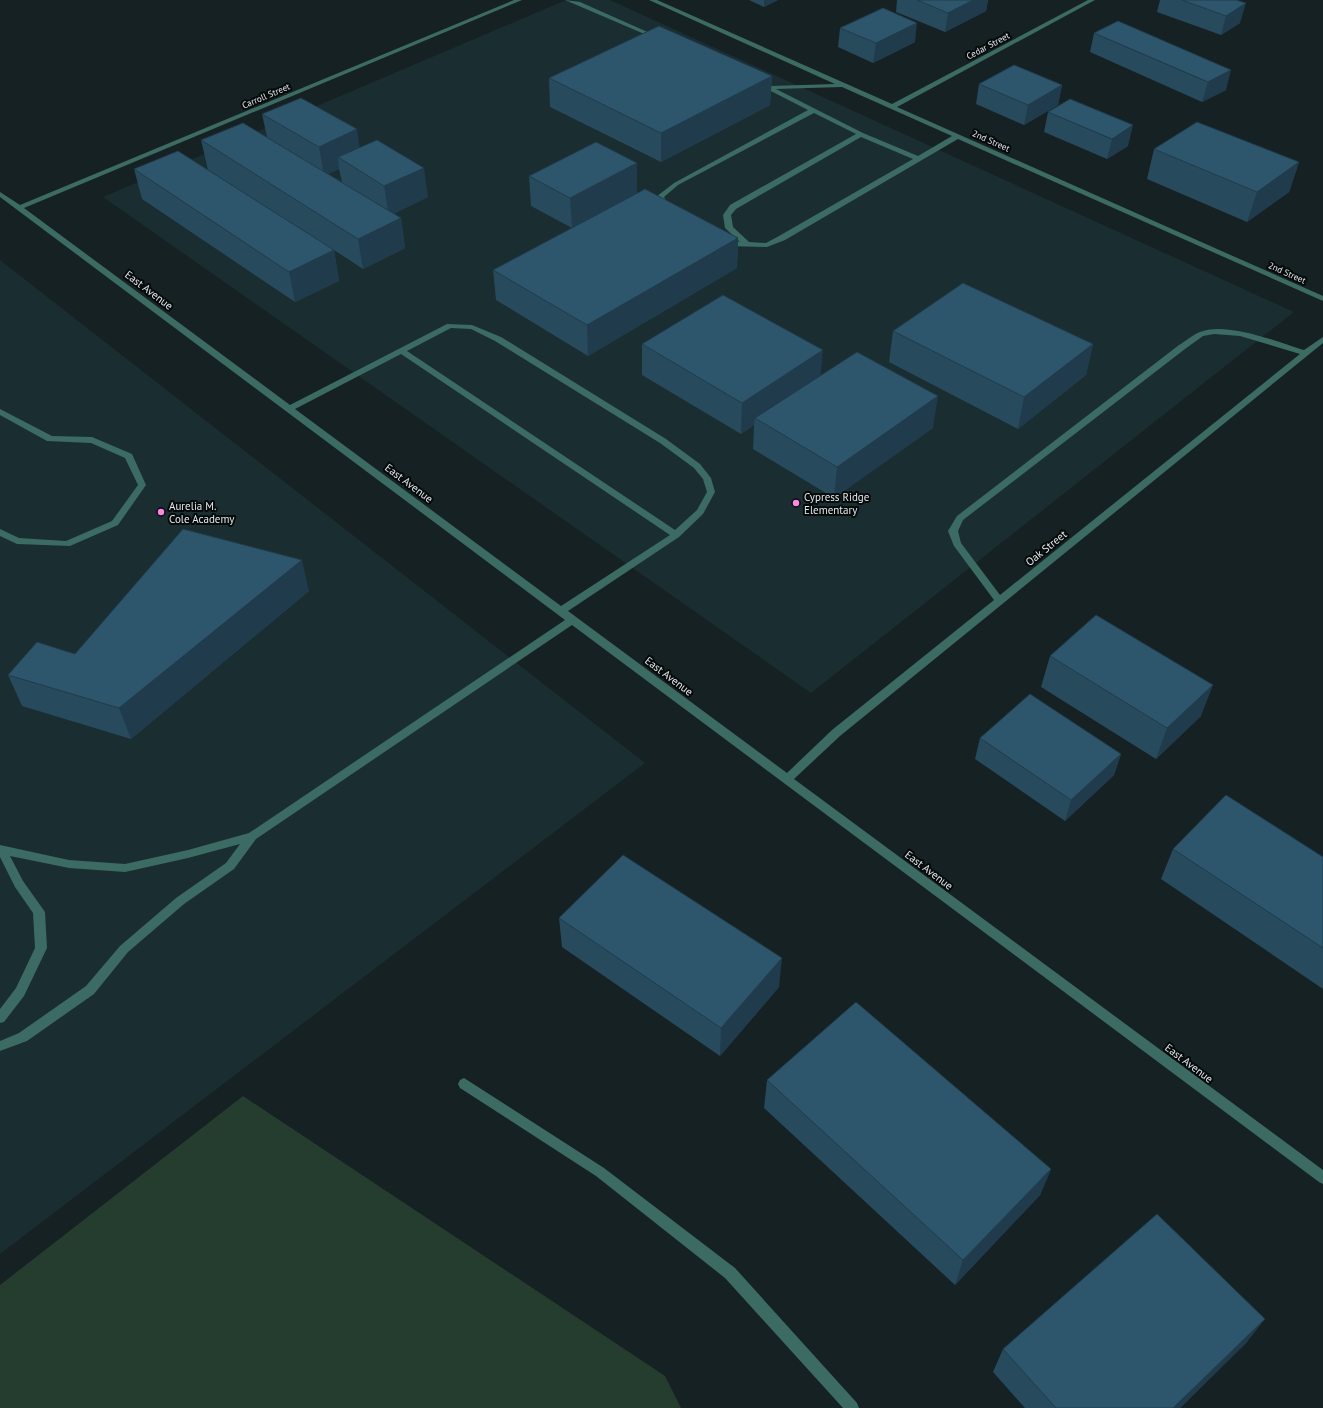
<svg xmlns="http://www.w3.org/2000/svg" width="1323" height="1408" font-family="'PT Sans',sans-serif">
  <rect width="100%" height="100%" fill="#162123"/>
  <path fill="#1a2d30" d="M566,0H610L1294,312L811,693L103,197Z
    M0,260L645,763L0,1254Z"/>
  <path fill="#253d2e" d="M243,1096L665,1376L681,1408H0V1285Z"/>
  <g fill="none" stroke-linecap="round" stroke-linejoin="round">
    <path fill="#3c6b63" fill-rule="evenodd" d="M514,0H522L24,208L290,405L447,324L472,325L501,337L666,439L700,464L711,478L715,492L703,514L679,537L568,611L787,773L832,730L994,600L954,546L948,531L957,516L1179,345C1186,341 1192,335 1200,332C1226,321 1278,342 1304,350L1323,337V343L840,736L794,779L1323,1170V1184L1319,1182L572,625L256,839L234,869L184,904L128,952L94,994L27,1041L0,1051V1041L19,1033L86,986L120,946L176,898L226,863L240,844L188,858L125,872L69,868L10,856L23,881L45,912L47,948L24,996L4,1022L0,1023V1009L16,988L35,948L33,913L15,887L0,857V845L69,860L125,864L188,850L249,833L565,620L0,197V192L20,205ZM451,328L471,329L495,341L660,443L694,468L703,479L707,492L697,510L675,530L407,351ZM1214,334L1240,336L1300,354L1000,595L961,543L958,531L963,520L1185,349L1203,336ZM401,354L670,535L561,606L295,409Z
      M565,0L580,2L661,38L656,39Z
      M649,0H657L892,104L1088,0H1095L897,107L1323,296V301L958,139L785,240L767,247L727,246L722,243V239L740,242L725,228L723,215L730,205L856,134L814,113L678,185L664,197L671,208L667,210H664L656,197L674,183L808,110L757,84V82H761L770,86L835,84ZM842,87L952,136L918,156L863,133L776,89ZM861,137L913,159L779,236L766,243L749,242L733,227L731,215L736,209Z
      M0,409L52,436L92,437L132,454L146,485L118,525L70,546L17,544L0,536V529L19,538L66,541L112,521L138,485L125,458L91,443L47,441L0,415Z
      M464,1078L604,1168L735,1268L857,1403L859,1408H843L725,1278L596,1176L460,1088L458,1084L460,1080Z"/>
  </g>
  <path fill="#274a5d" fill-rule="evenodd" d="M749,0H778L764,7Z
    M897,0H988L986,11L945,32L896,12Z
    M1160,0H1236L1240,23L1221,35L1157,12Z
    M840,28L915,42L873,63L838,47Z
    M1094,33L1226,90L1202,102L1090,52Z
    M772,76L770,105L661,162L550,107L549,78Z
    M979,84L1062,85L1058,105L1024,125L976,104Z
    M1048,112L1128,146L1107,159L1044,132Z
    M262,114L360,147L428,197L393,214L401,218L405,248L363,269L334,250L339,281L295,302L142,199L134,169L208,170L201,140L267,137ZM339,169L342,182L328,174Z
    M1154,149L1299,162L1289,192L1247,222L1147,179Z
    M529,176L637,193L572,228L531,206Z
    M738,238L737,268L588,356L496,300L493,270Z
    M893,331L1093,344L1086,375L1018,429L889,362Z
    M642,344L821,375L933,428L834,498L753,449L754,425L741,434L642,375Z
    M309,591L131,739L22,706L8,675L75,654Z
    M1050,656L1201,716L1156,759L1041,687Z
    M980,738L1121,754L1114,775L1065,821L975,759Z
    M1173,849L1323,857V989L1161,879Z
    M559,918L779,987L720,1056L562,947Z
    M767,1080L1051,1169L1040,1195L955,1285L764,1108Z
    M1247,1342L1180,1408H1025L993,1372L1003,1349Z"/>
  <path fill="#203c4c" d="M764,0H778L764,7Z
    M973,0H988L986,11L945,32L948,13Z
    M1246,3L1240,23L1221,35L1226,16Z
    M917,23L915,42L873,63L876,43Z
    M1231,70L1226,90L1202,102L1208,82Z
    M772,76L770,105L661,162V133Z
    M1062,85L1058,105L1024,125L1028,105Z
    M1133,125L1128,146L1107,159L1112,139Z
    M357,129L361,159L338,157L339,169L324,176L319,147Z
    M1299,162L1289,192L1247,222L1257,192Z
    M637,163V193L572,228L570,198Z
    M424,168L428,197L389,216L384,186Z
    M401,218L405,248L363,269L358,239Z
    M738,238L737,268L588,356L587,325Z
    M334,250L339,281L295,302L289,272Z
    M1093,344L1086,375L1018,429L1024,397Z
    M823,350L820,381L755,418L754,425L741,434L742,403Z
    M938,396L933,428L834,498L837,467Z
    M302,560L309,591L131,739L119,708Z
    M1213,685L1201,716L1156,759L1167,728Z
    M1121,754L1114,775L1065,821L1071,800Z
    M782,958L779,987L720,1056L721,1028Z
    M1051,1169L1040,1195L955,1285L963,1260Z
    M1265,1319L1247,1342L1180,1408H1173Z"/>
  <path fill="#2d566c" stroke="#203c4c" d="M917,0H973L948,13Z
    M1182,0H1236L1246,3L1226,16Z
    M883,8L917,23L876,43L840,28Z
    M1118,21L1231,70L1208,82L1094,33Z
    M659,26L772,76L661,133L549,78Z
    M1014,65L1062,85L1028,105L979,84Z
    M301,98L357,129L319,147L262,114Z
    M1070,99L1133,125L1112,139L1048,112Z
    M1197,122L1299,162L1257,192L1154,149Z
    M243,123L401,218L358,239L201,140Z
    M377,140L424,168L384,186L338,157Z
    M596,142L637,163L570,198L529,176Z
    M178,151L334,250L289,272L134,169Z
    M645,189L738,238L587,325L493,270Z
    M963,283L1093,344L1024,397L893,331Z
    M723,295L823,350L742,403L642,344Z
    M857,352L938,396L837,467L755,418Z
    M183,529L302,560L119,708L8,675L37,642L75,654Z
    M1096,615L1213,685L1167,728L1050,656Z
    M1030,694L1121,754L1071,800L980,738Z
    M1226,795L1323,857V948L1173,849Z
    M623,855L782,958L721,1028L559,918Z
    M856,1002L1051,1169L963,1260L767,1080Z
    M1157,1214L1265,1319L1173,1408H1056L1003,1349Z"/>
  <g fill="#fc86e4" stroke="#060a0b" stroke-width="1.5">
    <circle cx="796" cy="503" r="4"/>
    <circle cx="161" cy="512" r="4"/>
  </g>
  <g text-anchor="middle" stroke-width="4" stroke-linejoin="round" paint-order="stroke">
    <g font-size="9" fill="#e3eaec" stroke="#060a0b">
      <text transform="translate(988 46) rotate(-28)" y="3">Cedar Street</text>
      <text transform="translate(266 96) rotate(-23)" y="3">Carroll Street</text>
      <text transform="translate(991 141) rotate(24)" y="3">2nd Street</text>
      <text transform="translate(1287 273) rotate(24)" y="3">2nd Street</text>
    </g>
    <g font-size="11" fill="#e3eaec" stroke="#060a0b">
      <text transform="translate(149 290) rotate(37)" y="4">East Avenue</text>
      <text transform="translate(409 483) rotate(37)" y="4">East Avenue</text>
      <text transform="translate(1046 548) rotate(-39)" y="4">Oak Street</text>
      <text transform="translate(669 676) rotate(37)" y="4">East Avenue</text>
      <text transform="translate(929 870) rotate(37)" y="4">East Avenue</text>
      <text transform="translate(1189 1063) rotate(37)" y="4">East Avenue</text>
    </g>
    <g font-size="11" fill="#e3eaec" stroke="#060a0b" text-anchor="start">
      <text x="804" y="501">Cypress Ridge<tspan x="804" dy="13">Elementary</tspan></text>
      <text x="169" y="510">Aurelia M.<tspan x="169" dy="13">Cole Academy</tspan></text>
    </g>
  </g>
</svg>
